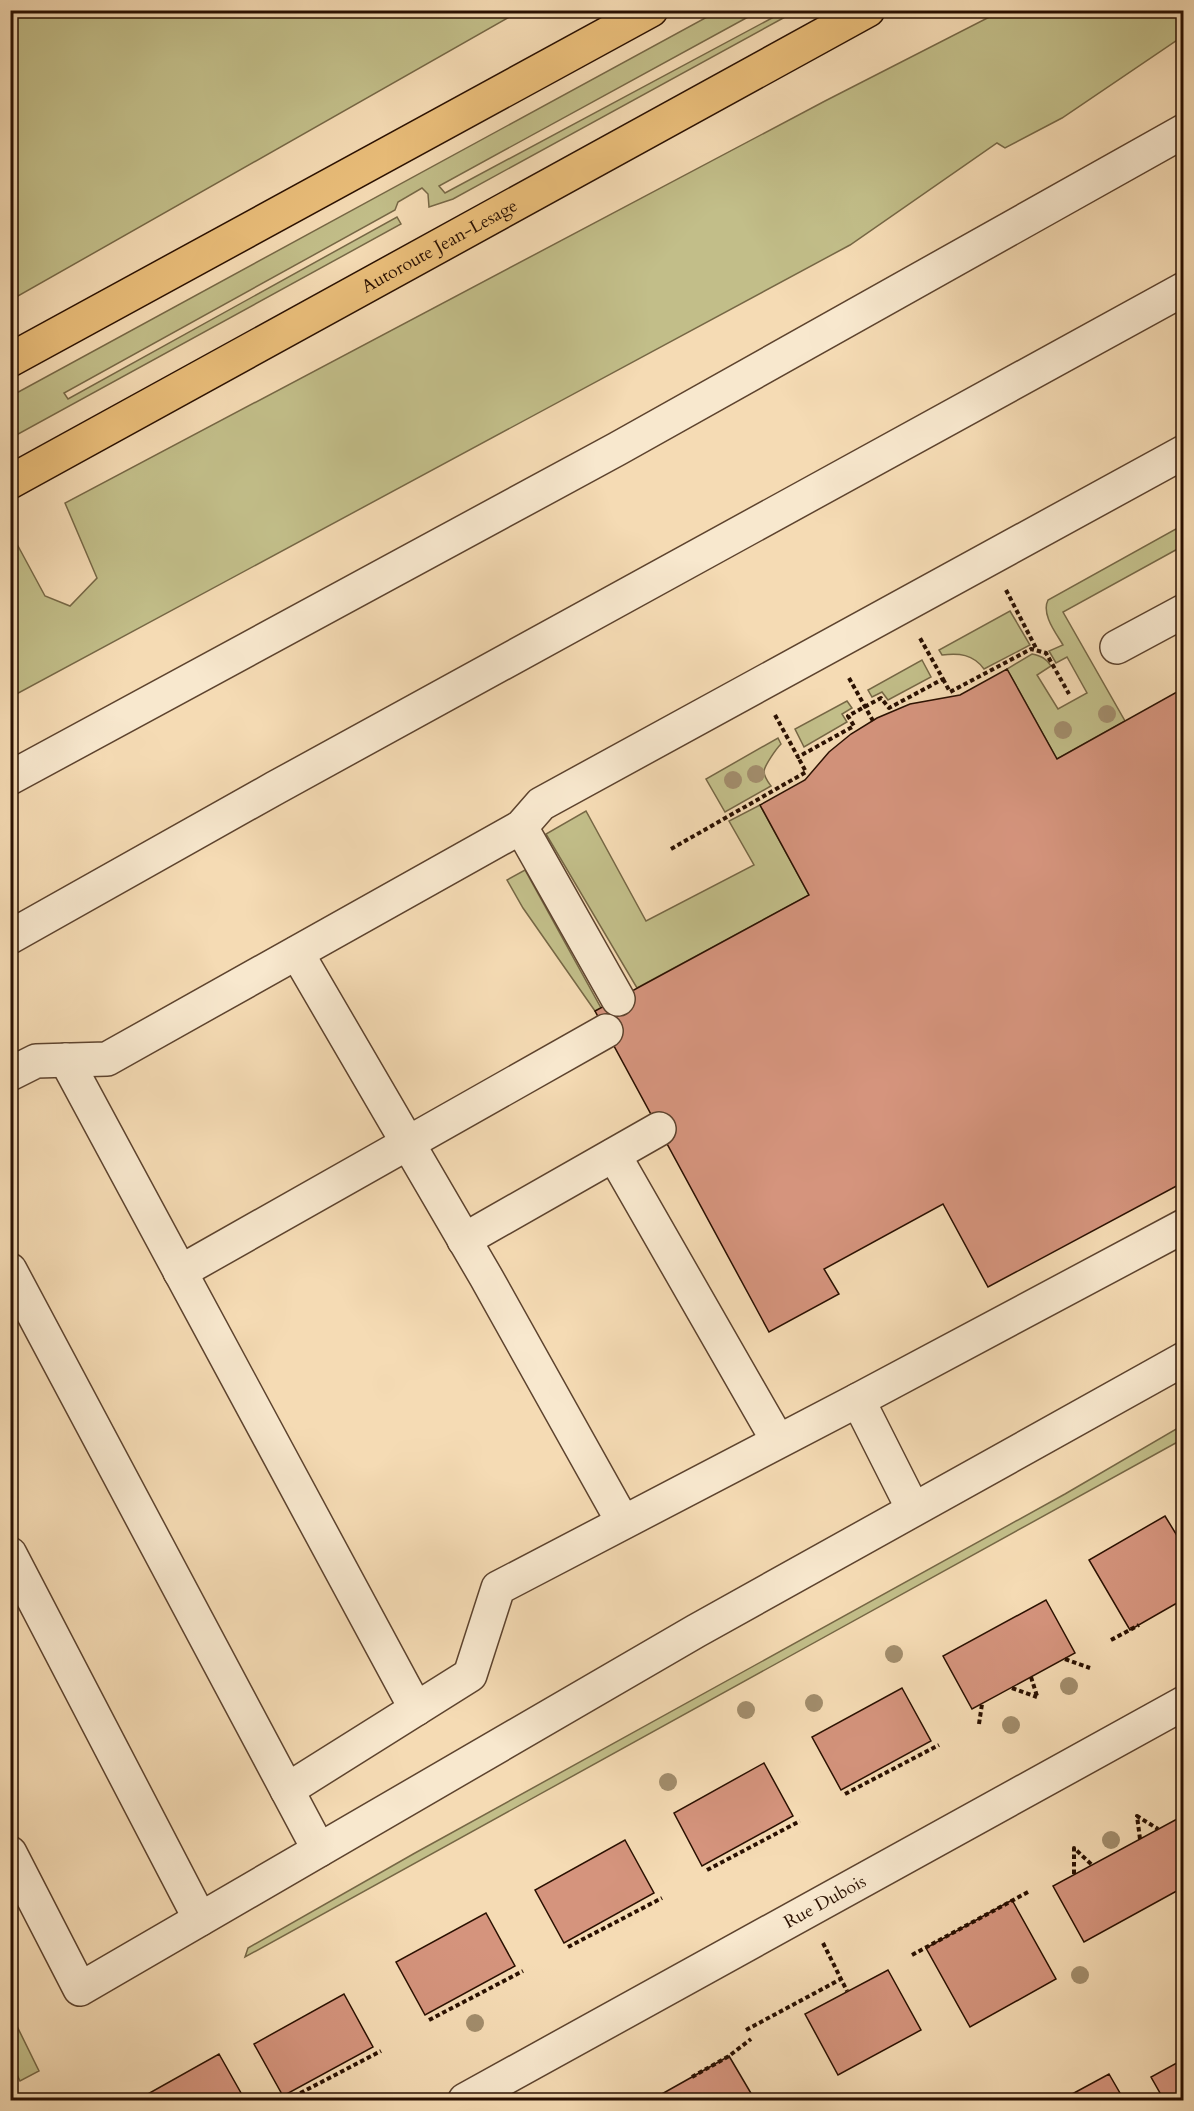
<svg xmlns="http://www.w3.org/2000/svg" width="1194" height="2111" font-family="Cardo,serif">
  <rect width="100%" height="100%" fill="#f5dbb4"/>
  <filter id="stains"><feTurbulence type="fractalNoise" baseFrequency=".00333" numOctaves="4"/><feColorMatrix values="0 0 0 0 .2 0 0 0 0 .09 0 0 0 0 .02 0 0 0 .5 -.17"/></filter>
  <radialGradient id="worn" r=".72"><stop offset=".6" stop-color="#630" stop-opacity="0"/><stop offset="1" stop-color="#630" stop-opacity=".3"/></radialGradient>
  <path fill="#c2be89" stroke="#766745" stroke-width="1.5" d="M11,10H520V11L11,300Z
    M1003,10L1183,11V36L1062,118L1005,148L997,143L850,245L11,697V533L45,596L70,606L97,578L65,503L825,101Z
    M718,11H759L439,186L445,193L785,11H796L453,199L429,207L428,194L422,188L398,202L395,210L64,393L68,399L397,217L401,224L11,438V396Z
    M1183,525V546L1063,612L1125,721L1057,759L1007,669L1032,654C1041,656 1046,658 1051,666L1037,675L1058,709L1087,693L1067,657L1056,663L1049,651L1063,645C1056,633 1041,614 1048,600Z
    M1010,611L1030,645L984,669C973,654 959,653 942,655L939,650Z
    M922,660L931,677L888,700L882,692L872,697L868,690Z
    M847,701L852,708L842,714L847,722L804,747L795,729Z
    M778,738L781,744C776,749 765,765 764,771C764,777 768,782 771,786L725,812L706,779Z
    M760,805L809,895L637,988L546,834L586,811L646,921L754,865L729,821Z
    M525,870L601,1008L595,1011L523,908L507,880Z
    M1183,1425V1439L245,1957L248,1948L415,1853L1065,1494Z
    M11,2014L39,2071L20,2081L11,2062Z"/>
  <path fill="#d5947d" stroke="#2a1001" stroke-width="1.5" d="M1007,669L1057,759L1184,688V1182L988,1287L943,1204L824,1269L839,1294L769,1332L595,1011L809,895L760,805L805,780L829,752L851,734L877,718L910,704L960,695Z
    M1165,1516L1184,1547V1599L1130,1630L1089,1560Z
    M1046,1600L1075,1653L972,1709L943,1656Z
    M902,1688L931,1741L841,1790L812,1737Z
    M764,1763L793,1816L702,1866L674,1813Z
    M1177,1819L1184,1832V1887L1084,1942L1053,1886Z
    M625,1840L654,1893L564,1943L535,1890Z
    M1012,1900L1056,1979L970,2027L926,1948Z
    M486,1913L515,1966L425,2015L396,1962Z
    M888,1970L921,2030L838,2075L805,2014Z
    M344,1994L373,2047L283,2096L254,2044Z
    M219,2054L245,2100H137Z
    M729,2056L755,2100H651L692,2077Z
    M1184,2059V2100H1164L1151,2077Z
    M1109,2074L1124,2100H1061Z"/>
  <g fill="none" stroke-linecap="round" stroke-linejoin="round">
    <g stroke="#5d432e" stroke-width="36">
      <g id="minor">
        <path d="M1117,647L1184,611"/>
        <path d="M10,778L617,449L1184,131"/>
        <path d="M521,827L618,999"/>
        <path d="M10,937L275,788L1184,289"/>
        <path d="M297,953L486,1277L623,1522"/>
        <path d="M66,1060L416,1709"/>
        <path d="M10,1074L36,1061L107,1059L521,827L541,804L1184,452"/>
        <path d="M614,1155L778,1441"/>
        <path d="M464,1240L659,1129"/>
        <path d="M10,1270L319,1850"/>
        <path d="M180,1272L606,1031"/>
        <path d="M858,1400L913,1509"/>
        <path d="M10,1554L200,1919"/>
        <path d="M287,1790L470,1675L498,1588L858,1400L1184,1226"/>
        <path d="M10,1853L80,1989L696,1631L1184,1359"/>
        <path id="s1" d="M465,2100L1184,1703"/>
      </g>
    </g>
    <g stroke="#2a1001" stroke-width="36">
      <g id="highway">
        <path d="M10,360L651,10"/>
        <path id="s2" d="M10,482L868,10"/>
      </g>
    </g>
    <path stroke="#2a1001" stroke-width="4" stroke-dasharray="4.5 3" stroke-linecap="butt" d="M1006,590L1037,650
      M849,678L873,721
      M943,679L950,692L1031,649L1046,653L1069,694
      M775,715L798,757L854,726L848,716L881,698L889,708L943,679L920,638
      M671,849L806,772L798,757
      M1111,1640L1139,1625
      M1065,1659L1090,1668
      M1031,1677L1037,1696
      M1012,1688L1037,1697
      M979,1724L982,1704
      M845,1794L939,1745
      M1140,1839L1137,1816L1158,1829
      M707,1870L800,1821
      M1074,1874V1848L1092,1865
      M823,1943L847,1991
      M568,1947L662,1898
      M912,1955L1028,1892
      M429,2020L523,1971
      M746,2030L841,1979
      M692,2077L729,2056L751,2039
      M287,2100L381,2051"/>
    <use href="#minor" stroke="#f8e8ce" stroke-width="33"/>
    <use href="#highway" stroke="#eabe7a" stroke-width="33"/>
  </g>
  <g fill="#a28d6c">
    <circle cx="1107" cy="714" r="9"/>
    <circle cx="1063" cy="730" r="9"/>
    <circle cx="756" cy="774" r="9"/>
    <circle cx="733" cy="780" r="9"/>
    <circle cx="894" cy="1654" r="9"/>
    <circle cx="1069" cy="1686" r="9"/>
    <circle cx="814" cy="1703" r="9"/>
    <circle cx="746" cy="1710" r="9"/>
    <circle cx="1011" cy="1725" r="9"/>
    <circle cx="668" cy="1782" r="9"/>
    <circle cx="1111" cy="1840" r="9"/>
    <circle cx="1080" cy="1975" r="9"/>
    <circle cx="475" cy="2023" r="9"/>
  </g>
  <g text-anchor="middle" stroke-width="4.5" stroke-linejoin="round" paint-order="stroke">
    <g font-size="18" fill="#2a1001" stroke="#f8e8ce">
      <text dy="6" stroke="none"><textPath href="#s2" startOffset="490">Autoroute Jean-Lesage</textPath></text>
      <text dy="6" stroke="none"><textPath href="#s1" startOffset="411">Rue Dubois</textPath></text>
    </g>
  </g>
  <rect width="1194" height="2111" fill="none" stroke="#f5dbb4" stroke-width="36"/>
  <rect x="12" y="12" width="1170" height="2087" fill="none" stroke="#2a1001" stroke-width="3"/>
  <rect x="18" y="18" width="1158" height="2075" fill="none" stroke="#2a1001" stroke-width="1.5"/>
  <rect width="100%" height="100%" filter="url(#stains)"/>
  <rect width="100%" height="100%" fill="url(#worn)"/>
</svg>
